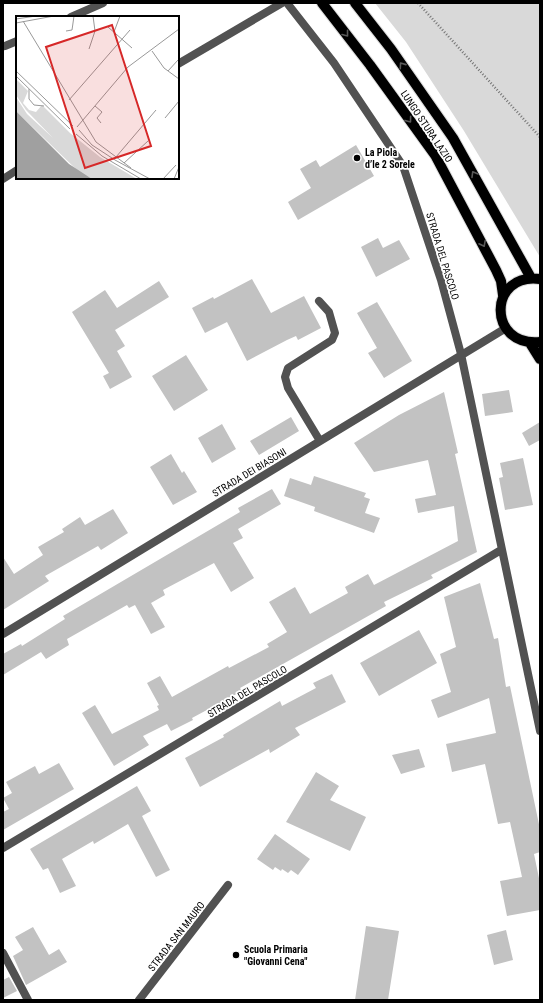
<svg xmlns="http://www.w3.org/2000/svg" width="543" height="1003" font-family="'Roboto Condensed',sans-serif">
  <rect width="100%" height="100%" fill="#fff"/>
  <path fill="#d9d9d9" d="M375,3H540V257L464,131L406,42Z"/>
  <path fill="#c2c2c2" d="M356,145L374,176L298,220L288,202L311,188L300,169L316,160L320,167Z
    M378,238L383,248L399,240L410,259L376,277L361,247Z
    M252,279L271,313L304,296L321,328L298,340L296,336L287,340L247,361L227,322L205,333L192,308L213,297L214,299Z
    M159,281L169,297L115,330L125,346L117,351L132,377L110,389L103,376L109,373L72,312L105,290L117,308Z
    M377,302L412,361L384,378L368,353L377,348L357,313Z
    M186,355L208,390L174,411L152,376Z
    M509,390L513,412L485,416L482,394Z
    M444,392L458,453L455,454L477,552L431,575L433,578L384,602L386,606L240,688L242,691L192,718L193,720L171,731L167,724L143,736L149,745L114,766L82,713L95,705L112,734L159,710L157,706L159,705L147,683L160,676L172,697L228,666L229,668L269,647L267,644L287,632L269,602L295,587L310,614L348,593L345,587L368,574L374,585L458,541L454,506L418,513L415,499L436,495L428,460L374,472L354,443L399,415Z
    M291,417L299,431L259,455L250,441Z
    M540,422V440L529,446L522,433Z
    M222,424L236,449L212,463L198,438Z
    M171,454L182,473L184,471L197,492L173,505L150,467Z
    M523,458L533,505L505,510L499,478L503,477L500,463Z
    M314,476L366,493L364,497L370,499L365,513L380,518L374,533L314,511L315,507L284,496L290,478L311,485Z
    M272,489L281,504L238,529L243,538L233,543L254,578L231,592L214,563L163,590L165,595L151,603L165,627L151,634L135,605L129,608L127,605L67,639L69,645L46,659L41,652L3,675V654L21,644L22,646L65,619L63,616L240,512L238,508Z
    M113,509L128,533L101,550L98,546L45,576L49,581L3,610V557L14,574L43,555L38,547L64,532L62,529L80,517L85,525Z
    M480,583L494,639L498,638L506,687L510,686L540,829V852L534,854L540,883V910L507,916L500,881L522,877L510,822L498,824L485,764L452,772L446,744L496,733L489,698L438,718L431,700L451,692L440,654L456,647L444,597Z
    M419,630L437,663L379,696L360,663Z
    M332,674L346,702L295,728L300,735L270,753L269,749L200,787L185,758L224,737L223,735L280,701L282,706L316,688L313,683Z
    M419,749L425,767L401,774L392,755Z
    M59,763L74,789L3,830V812L9,809L3,798L12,793L6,782L35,766L39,774Z
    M316,772L339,786L330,800L366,817L350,851L286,822Z
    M137,786L151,811L142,816L170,870L156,877L128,824L94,844L93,841L62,859L76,886L60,893L48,868L43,870L30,849Z
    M275,834L310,859L298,875L291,870L288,873L282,869L281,871L275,867L273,870L257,859Z
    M366,926L399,931L388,1000H355Z
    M33,927L49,955L59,949L67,962L26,985L13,956L23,950L15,937Z
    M506,930L513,960L494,965L487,935Z
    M9,977L17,991L3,998V980Z"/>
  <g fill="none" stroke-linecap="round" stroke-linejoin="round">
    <g stroke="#dbdbdb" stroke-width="12">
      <path id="primary" d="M322,3L370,65L435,155L496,270L501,281L503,295
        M355,3L391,49L453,138L531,278
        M540,279C488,272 487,347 540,342
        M530,343L540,359"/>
    </g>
    <path stroke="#747474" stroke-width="2.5" stroke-dasharray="1 2" stroke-linecap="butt" d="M418,3L540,137"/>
    <path stroke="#525252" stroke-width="8" d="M71,17L103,3
      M5,46L17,41
      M178,64L282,3
      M3,179L17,170"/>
    <path stroke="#525252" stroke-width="8" d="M287,3L334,63L403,166L441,280L461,354L540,731
      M319,301L329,312L335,333L332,340L288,368L285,377L288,388L320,441
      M3,634L506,328
      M3,848L501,550
      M3,953L28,1000
      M139,1000L228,885"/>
    <use href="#primary" stroke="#000" stroke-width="10"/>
  </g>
  <defs><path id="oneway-chevron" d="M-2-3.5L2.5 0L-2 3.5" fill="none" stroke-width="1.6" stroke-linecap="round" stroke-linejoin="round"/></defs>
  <g stroke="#595959">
    <use href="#oneway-chevron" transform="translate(346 34) rotate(52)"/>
    <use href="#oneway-chevron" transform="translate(402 65) rotate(-125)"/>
    <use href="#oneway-chevron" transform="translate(409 120) rotate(54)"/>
    <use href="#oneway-chevron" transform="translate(474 174) rotate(-120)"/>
    <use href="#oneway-chevron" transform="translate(483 244) rotate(63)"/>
  </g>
  <g fill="#000" stroke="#fff" stroke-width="1.5">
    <circle cx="357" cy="158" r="4"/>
    <circle cx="236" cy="955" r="4"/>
  </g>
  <g text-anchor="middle" stroke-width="3.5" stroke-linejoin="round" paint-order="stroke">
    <g font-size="10" fill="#000" stroke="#fff">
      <text transform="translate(427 126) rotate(56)" y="4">LUNGO STURA LAZIO</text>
      <text transform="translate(443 256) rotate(73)" y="4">STRADA DEL PASCOLO</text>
      <text transform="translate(249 472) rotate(-31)" y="4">STRADA DEI BIASONI</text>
      <text transform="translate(247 691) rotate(-31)" y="4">STRADA DEL PASCOLO</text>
      <text transform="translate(176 936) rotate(-52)" y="4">STRADA SAN MAURO</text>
    </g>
    <g font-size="10" font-weight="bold" fill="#000" stroke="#fff" text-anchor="start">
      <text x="365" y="156">La Piola<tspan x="365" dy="12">d’le 2 Sorele</tspan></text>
      <text x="244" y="953">Scuola Primaria<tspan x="244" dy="12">"Giovanni Cena"</tspan></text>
    </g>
  </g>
  <g transform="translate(16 16)">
    <rect width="163" height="163" fill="#fff"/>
    <path d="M0,63L12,75L7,87L13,94L20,96L26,89L54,117L84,141L121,163H76L62,155L0,95V81L11,98L37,122L10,94L0,79Z" fill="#d9d9d9"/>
    <path d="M0,95L53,148L76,163H0Z" fill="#a0a0a0"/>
    <path fill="none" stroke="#999" stroke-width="1" d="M0,3L20,0M7,5L80,126L115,152M0,7L38,0M92,11L116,32M50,15L56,14L58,0M98,16L104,0M73,33L79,15L77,0M136,35L148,52L163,63M0,55L57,110M152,55L162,44M0,60L54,113M13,73V83L18,89L28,90M53,84L114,14M79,90L86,96L81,102L85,107M149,102L163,85M61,111L112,51L163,13M63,114L76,129L99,144L134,163M60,118L86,140L125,163M100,141L140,94M108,147L132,125M147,163L160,149M158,163L163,151"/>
    <path fill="#d62828" fill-opacity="0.15" stroke="#d62828" stroke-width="2" d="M96,9L135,130L69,152L30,31Z"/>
    <rect width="163" height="163" fill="none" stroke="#000" stroke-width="2"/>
  </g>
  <rect width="543" height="1003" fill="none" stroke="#000000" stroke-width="8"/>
</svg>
